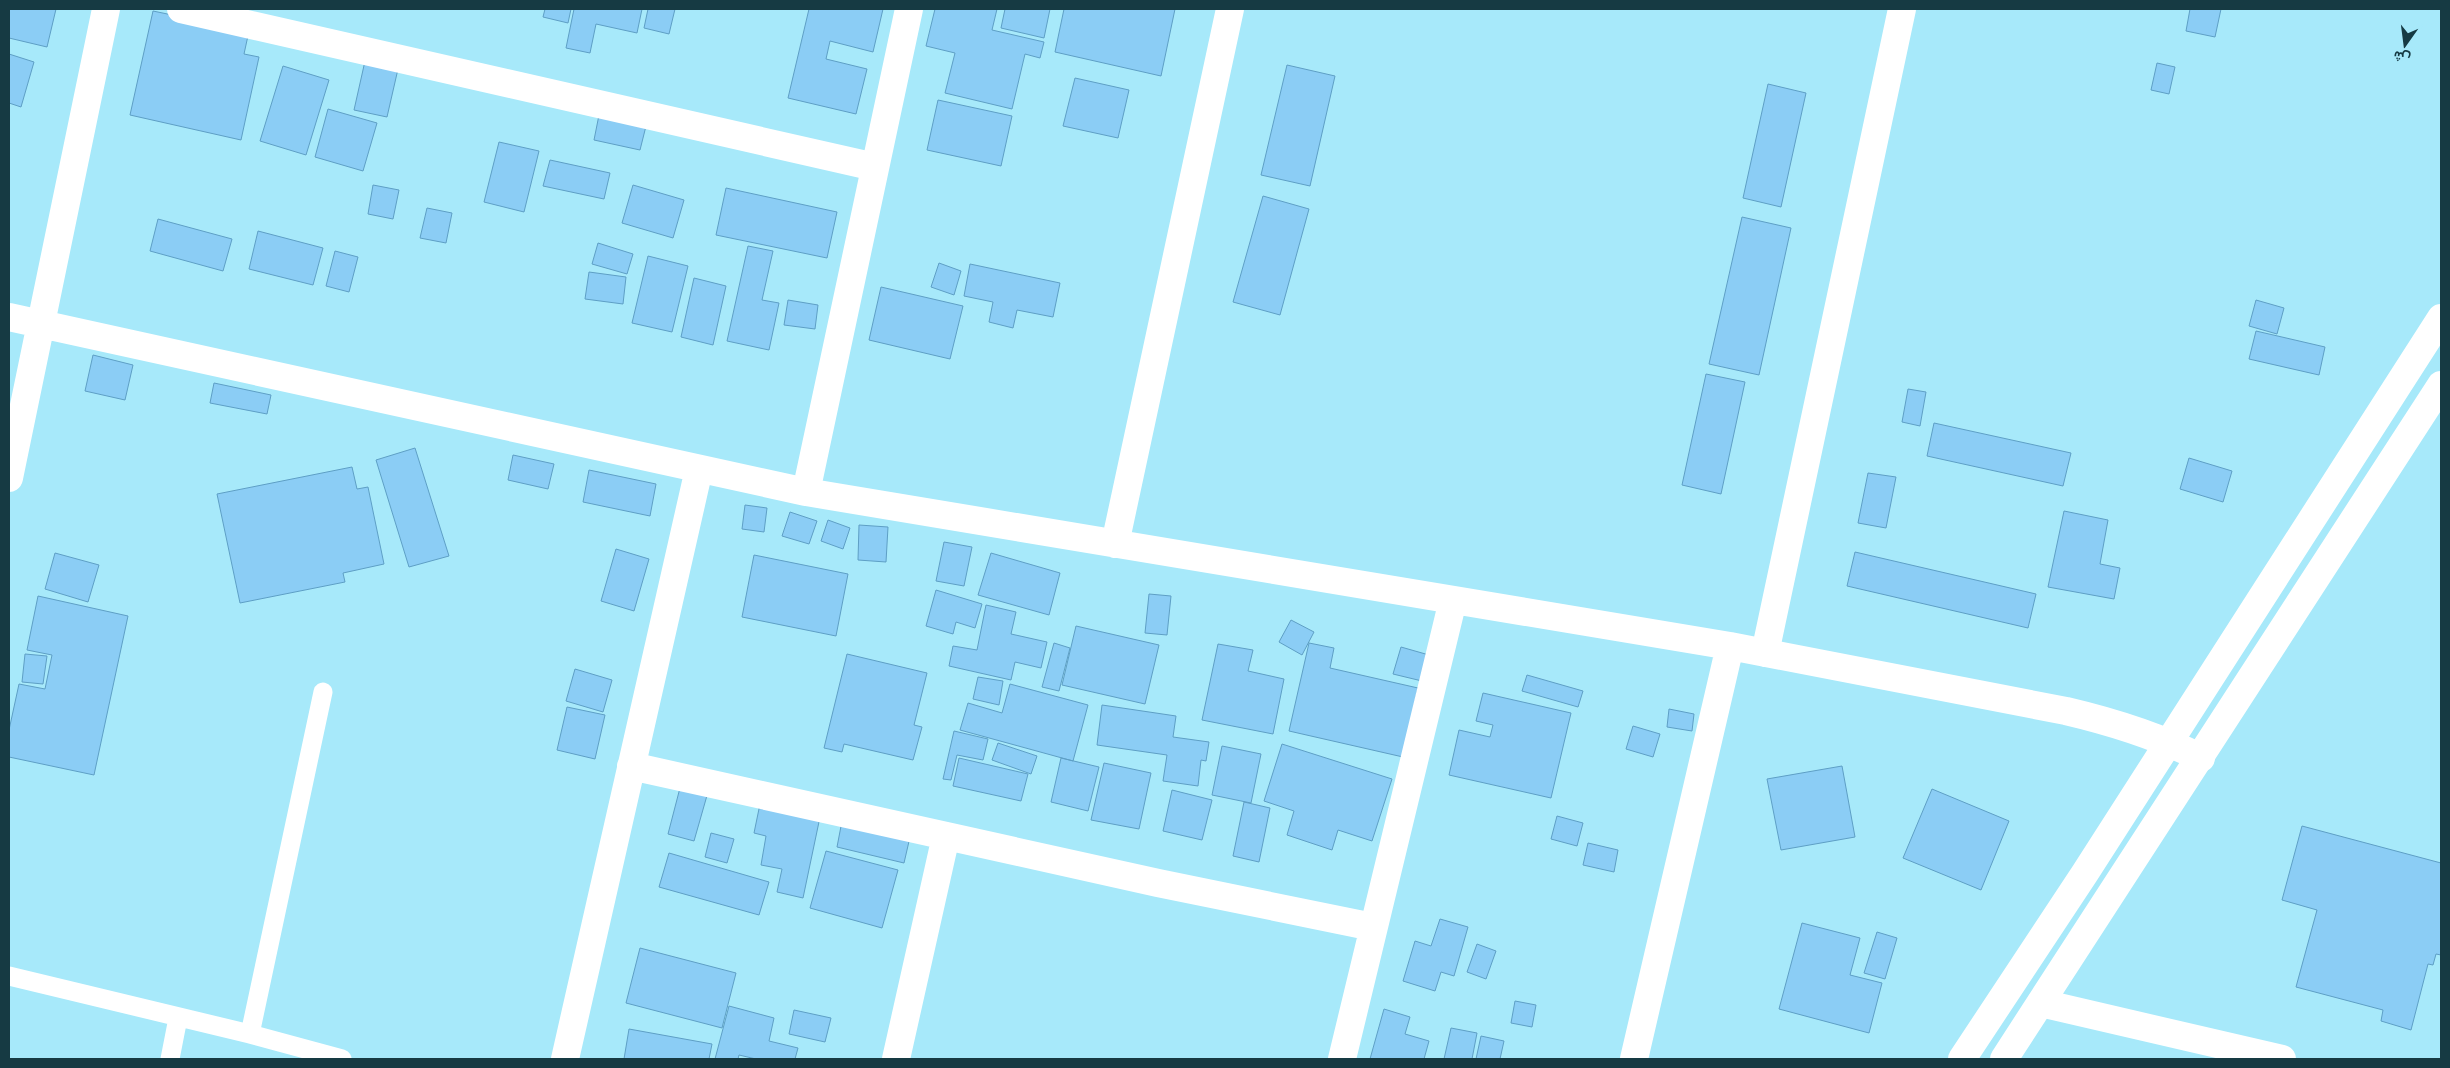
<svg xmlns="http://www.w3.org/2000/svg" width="2450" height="1068" font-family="'Roboto Condensed',Vazirmatn,sans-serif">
  <rect width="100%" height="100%" fill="#a7e9fa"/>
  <path fill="#8bcdf5" stroke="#5e9fc5" d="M9,9H56L47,47L9,38Z
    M545,9H571L568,23L543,17Z
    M574,9H642L637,33L596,24L590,53L566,48Z
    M648,9H675L669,34L644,28Z
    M809,9H883L873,52L830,41L826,59L867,69L856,114L788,98Z
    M935,9H997L992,30L1044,42L1040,58L1025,54L1012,109L945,93L955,53L926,46Z
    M1005,9H1050L1044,38L1001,28Z
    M1064,9H1175L1161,76L1055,52Z
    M2190,9H2221L2215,37L2186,31Z
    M153,11L249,31L244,54L259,57L241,140L130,115Z
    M9,54L34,62L21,107L9,103Z
    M365,61L398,69L387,117L354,110Z
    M2157,63L2175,67L2169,94L2151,90Z
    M1287,65L1335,76L1310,186L1261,175Z
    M283,66L329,80L306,155L260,141Z
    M1075,78L1129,90L1118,138L1063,126Z
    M1768,84L1806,93L1781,207L1743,198Z
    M938,100L1012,116L1001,166L927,150Z
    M328,109L377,123L363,171L315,157Z
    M599,115L646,126L640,150L594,140Z
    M499,142L539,151L524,212L484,202Z
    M550,160L610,173L604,199L543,186Z
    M373,185L399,190L393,219L368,214Z
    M633,185L684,200L673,238L622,223Z
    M726,188L837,212L827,258L716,235Z
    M1263,196L1309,209L1280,315L1233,302Z
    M427,208L452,213L446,243L420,238Z
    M1742,217L1791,228L1759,375L1709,364Z
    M158,219L232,239L223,271L150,251Z
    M258,231L323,248L313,285L249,269Z
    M598,243L633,254L627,274L592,264Z
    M748,246L773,251L762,300L779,303L769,350L727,341Z
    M335,251L358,257L349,292L326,286Z
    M648,256L688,266L672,332L632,323Z
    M939,263L961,271L954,295L931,287Z
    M970,264L1060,283L1053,317L1017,310L1013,328L989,322L993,302L964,296Z
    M589,272L626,277L623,304L585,299Z
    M694,278L726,286L713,345L681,337Z
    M881,287L963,306L950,359L869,340Z
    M788,300L818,305L815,329L784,325Z
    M2256,300L2284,308L2277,334L2249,326Z
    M2256,331L2325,347L2319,375L2249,359Z
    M93,355L133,365L125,400L85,391Z
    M1706,374L1745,382L1721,494L1682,485Z
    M214,383L271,395L267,414L210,403Z
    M1908,389L1926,392L1920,426L1902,422Z
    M1934,423L2071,453L2063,486L1927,456Z
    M415,448L449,556L409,567L376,460Z
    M513,455L554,464L548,489L508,480Z
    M2189,458L2232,471L2223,502L2180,489Z
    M352,467L357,489L368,487L384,564L343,573L345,582L240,603L217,494Z
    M589,470L656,484L650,516L583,502Z
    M1868,473L1896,477L1886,528L1858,523Z
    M745,505L767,508L764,532L742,529Z
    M2064,511L2108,520L2100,564L2120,568L2114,599L2048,587Z
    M790,512L817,521L809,544L782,536Z
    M828,520L850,528L843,549L821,541Z
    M859,525L888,527L886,562L858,560Z
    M944,542L972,547L964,586L936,581Z
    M616,549L649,559L634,611L601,601Z
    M1855,552L2036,594L2028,628L1847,586Z
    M55,553L99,565L88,602L45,589Z
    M991,553L1060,573L1049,615L978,595Z
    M754,555L848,574L836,636L742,617Z
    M936,590L982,604L975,628L956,622L953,634L926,626Z
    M1149,594L1171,596L1167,635L1145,633Z
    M38,596L128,616L94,775L9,757V730L19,684L45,689L52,655L27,650Z
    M986,605L1016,612L1011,634L1047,642L1041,668L1015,662L1011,680L949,666L953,646L977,650Z
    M1291,620L1314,632L1302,655L1279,642Z
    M1076,626L1159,645L1145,704L1062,685Z
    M1054,643L1070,648L1059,691L1042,687Z
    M1309,643L1334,648L1330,668L1418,688L1403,757L1289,731Z
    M1218,644L1253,650L1248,671L1284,679L1273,734L1202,720Z
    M1401,647L1429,655L1422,681L1393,674Z
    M25,654L47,656L43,684L22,682Z
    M847,654L927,673L914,725L922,727L913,760L844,744L842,752L824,748Z
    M575,669L612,680L603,712L566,701Z
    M1527,675L1583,691L1578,707L1522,691Z
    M978,677L1003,681L999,705L973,699Z
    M1010,684L1088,705L1073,761L960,730L968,703L1002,713Z
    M1483,693L1571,713L1551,798L1449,775L1459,730L1490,737L1493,725L1476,721Z
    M1102,705L1176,716L1173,737L1209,742L1206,761L1201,760L1198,786L1163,781L1167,755L1097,745Z
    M567,707L605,715L595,759L557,750Z
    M1669,709L1694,714L1692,731L1667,727Z
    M1633,726L1660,734L1653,757L1626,749Z
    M954,731L988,739L983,760L957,755L951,780L943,779Z
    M998,743L1037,756L1031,774L992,760Z
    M1282,744L1392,779L1372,841L1338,830L1332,850L1287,835L1294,811L1264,801Z
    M1222,746L1261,754L1251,803L1212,795Z
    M959,758L1028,774L1021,801L953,786Z
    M1061,758L1099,767L1088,811L1051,802Z
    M1104,763L1151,773L1139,829L1091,820Z
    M1842,766L1855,837L1781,850L1767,779Z
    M681,784L708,792L694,841L668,834Z
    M1932,789L2009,821L1981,890L1903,858Z
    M1172,790L1212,800L1202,840L1163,831Z
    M1244,802L1270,808L1259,862L1233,856Z
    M760,804L820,817L803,898L777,892L782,869L761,865L766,836L754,833Z
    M1557,816L1583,823L1577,846L1551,839Z
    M842,821L910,837L904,863L837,847Z
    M2302,826L2441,863V955L2436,954L2433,965L2428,964L2411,1030L2381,1021L2383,1010L2296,987L2317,910L2282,900Z
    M711,833L734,839L727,863L705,857Z
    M1588,843L1618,850L1614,872L1583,865Z
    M826,851L898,870L882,928L810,908Z
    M669,853L769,882L759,915L659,887Z
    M1440,919L1468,927L1454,976L1441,972L1435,991L1403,981L1415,941L1431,946Z
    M1802,923L1860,938L1850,975L1882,983L1869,1033L1779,1009Z
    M1877,932L1897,938L1885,979L1864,973Z
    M1477,944L1496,951L1486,979L1467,972Z
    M640,948L736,973L722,1028L626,1003Z
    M1515,1001L1536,1005L1532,1027L1511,1023Z
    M729,1006L774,1018L769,1041L798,1048L795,1059H756L739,1055L738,1059H715Z
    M1384,1009L1410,1017L1405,1034L1429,1041L1424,1059H1370Z
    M794,1010L831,1018L825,1042L789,1034Z
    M1451,1028L1477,1033L1472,1059H1444Z
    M629,1029L712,1044L709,1059H624Z
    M1481,1036L1504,1041L1500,1059H1476Z"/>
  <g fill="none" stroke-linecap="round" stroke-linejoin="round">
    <path stroke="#fff" stroke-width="19" d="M9,976L250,1034L342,1059
      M250,1034L323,692
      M170,1059L178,1018"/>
    <path stroke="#fff" stroke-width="28" d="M181,9L875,167
      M9,317L806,492L1730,646L2066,711C2113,722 2158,736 2201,758
      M9,478L106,9
      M806,492L909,9
      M1115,544L1230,9
      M1765,653L1902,9
      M631,766L1158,883L1373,927
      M2041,1003L2282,1059
      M565,1059L699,469
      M896,1059L946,836
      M1342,1059L1453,600
      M1634,1059L1730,646"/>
    <path stroke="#fff" stroke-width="28" d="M1962,1059L2085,873L2441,318
      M2004,1059L2441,385"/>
  </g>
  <rect width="2450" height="1068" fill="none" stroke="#163a43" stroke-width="20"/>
  <g transform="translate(2405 45) rotate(194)" stroke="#a7e9fa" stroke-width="4" paint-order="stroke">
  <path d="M0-4L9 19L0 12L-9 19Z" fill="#163a43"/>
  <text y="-8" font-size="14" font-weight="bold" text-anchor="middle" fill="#163a43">ش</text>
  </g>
</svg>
